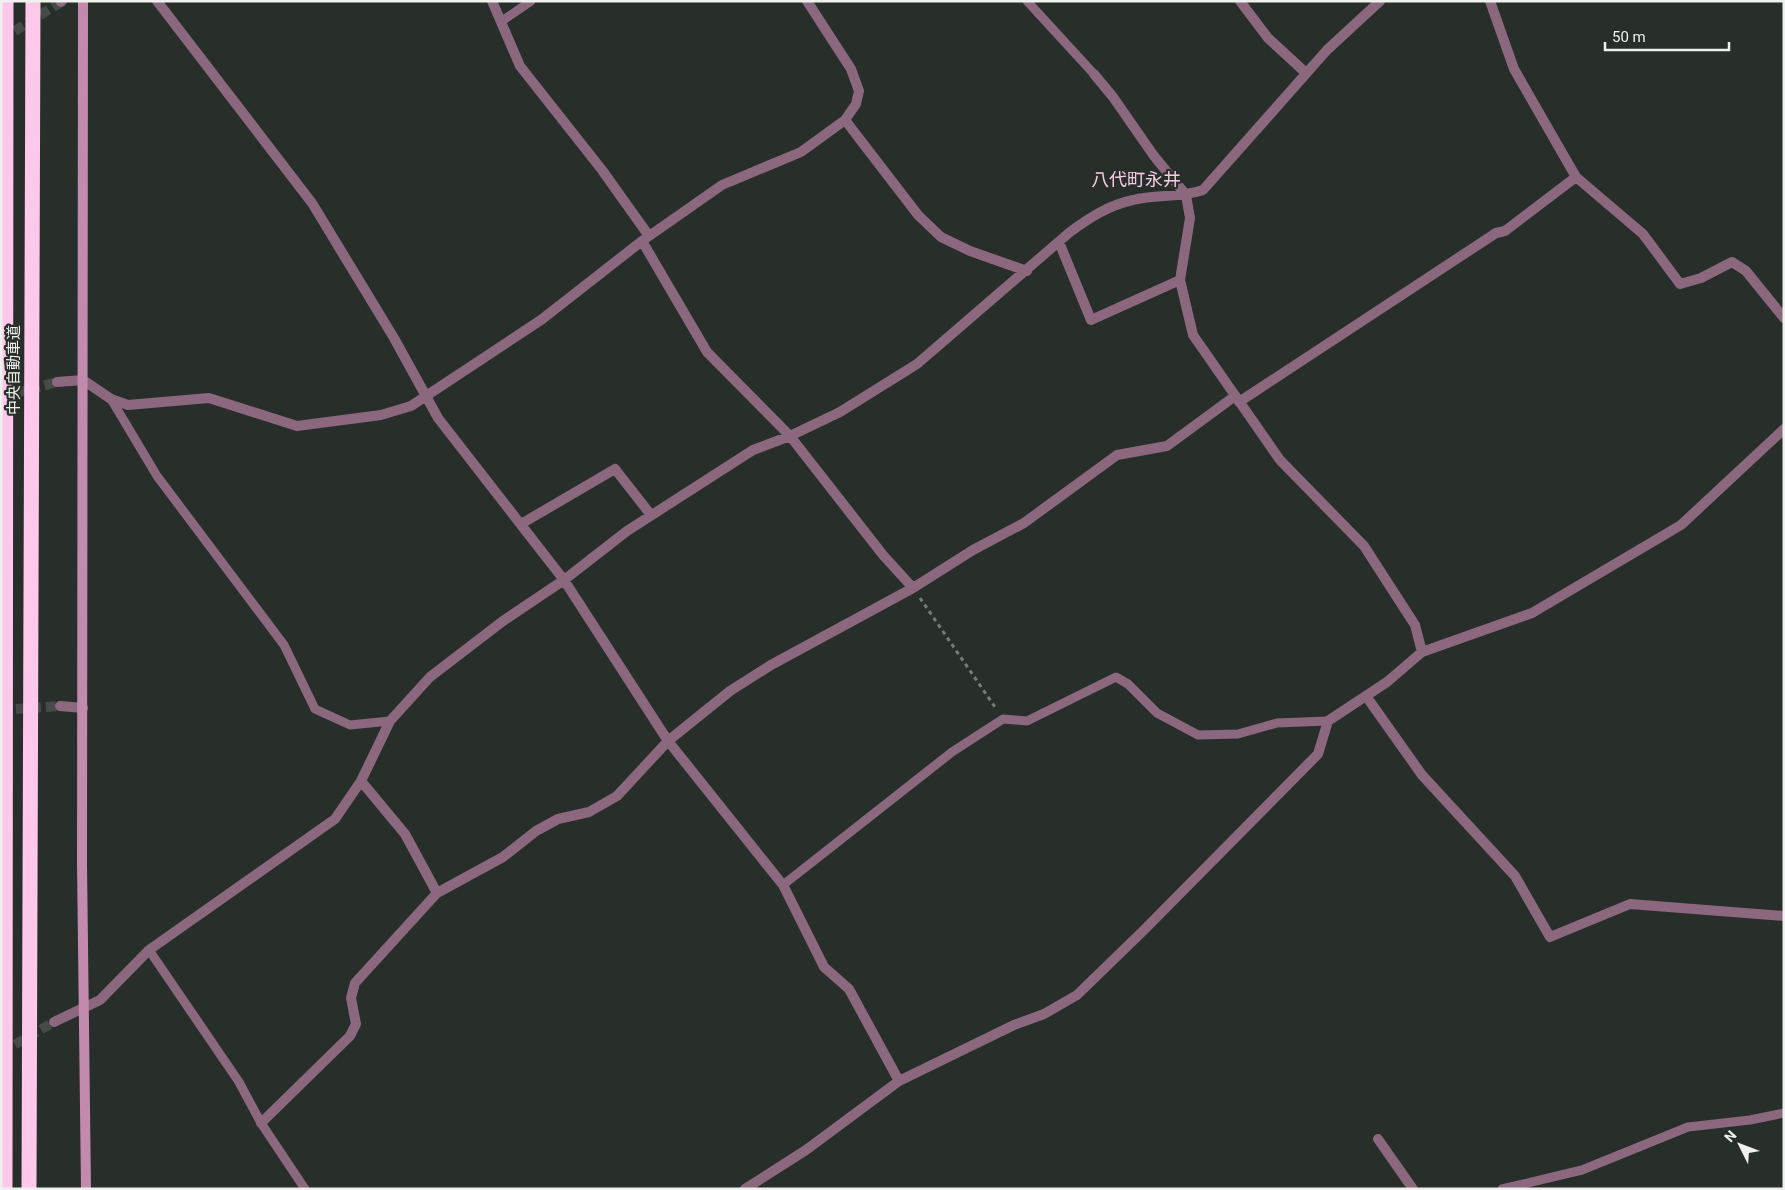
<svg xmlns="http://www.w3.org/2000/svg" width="1785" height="1190" font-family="Roboto,'Noto Sans JP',sans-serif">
  <rect width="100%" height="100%" fill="#282e29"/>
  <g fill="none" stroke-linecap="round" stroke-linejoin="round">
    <path stroke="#464b47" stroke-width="10" stroke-dasharray="10 5" stroke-linecap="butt" d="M2,39L61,2
      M1,397L57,382
      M1,710L60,706
      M2,1052L54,1022"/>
    <path stroke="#777c78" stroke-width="3" stroke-dasharray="4 4" stroke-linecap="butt" d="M920,598L997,710"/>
    <path stroke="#8c687f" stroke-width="9" d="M1027,1L1094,74
      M502,21L531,1
      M111,399L157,476L284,645L315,709L350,725L390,721
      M783,885L952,752L1003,719L1027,721L1116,677L1128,684L1157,713L1198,735L1238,734L1277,723L1328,721
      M149,950L239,1082L261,1123L305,1189
      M1502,1189L1582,1170L1688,1127L1750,1120L1784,1113"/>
    <path stroke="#8c687f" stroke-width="10" d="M157,1L312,203L394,338L438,418L564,580L668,741L783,885L824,967L849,989L899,1081
      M492,1L520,66L602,170L649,236
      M1240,1L1268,38L1306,73
      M1490,1L1514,69L1576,177L1643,234L1680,284L1701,278L1732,262L1746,271L1784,318
      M61,2L62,1
      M1094,74L1113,97L1154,156L1186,195L1190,218L1180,280L1193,335L1280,460L1364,546L1415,625L1422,652
      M845,120L918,215L941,237L970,251L1027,271
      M642,241L707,352L790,436L883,555L913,588
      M1059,242L1091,320L1180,280
      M57,382L83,380L111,399L128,405L209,398L297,426L381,415L411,406L541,320L642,241L722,185L801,152L845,120L856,104L859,91L851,69L807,1
      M1239,402L1496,233L1505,231L1576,177
      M521,524L615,469L651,515
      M1366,696L1422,775L1515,876L1550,937L1630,904L1784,916
      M60,706L83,708
      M361,781L405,834L437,893L503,857L536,831L558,819L589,812L617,796L668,741L730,691L771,665L913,588L973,550L1024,523L1117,455L1167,446L1235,396
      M54,1022L100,1000L149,950L335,819L361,781L390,721L430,677L503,621L564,580L627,531L753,450L790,436L840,412L917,364L1070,232C1089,218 1109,205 1133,200C1156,194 1180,198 1203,190L1327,50L1380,1
      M261,1123L350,1036L356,1024L351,998L355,983L437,893
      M1378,1139L1413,1189
      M745,1189L806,1150L899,1081L1014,1025L1044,1014L1077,995L1143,931L1318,754L1328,721L1387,682L1422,652L1532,613L1681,525L1784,429"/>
    <path stroke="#c28aad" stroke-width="10" d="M83,1L82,864L86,1189"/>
    <path stroke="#fdc8e9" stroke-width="15" d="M5,1189L6,1
      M29,1189L33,1"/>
  </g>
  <g text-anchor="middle" stroke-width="4.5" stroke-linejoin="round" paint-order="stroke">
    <g font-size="15" fill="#eef1ee" stroke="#282e29">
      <text transform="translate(14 370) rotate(-90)" y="5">中央自動車道</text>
    </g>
    <g font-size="18" fill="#f6cbe6" stroke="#282e29">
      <text x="1136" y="186">八代町永井</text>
    </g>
  </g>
  <rect width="1785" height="1190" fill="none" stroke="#eef1ee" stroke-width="5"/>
  <g transform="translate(1740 1145) rotate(312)" stroke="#282e29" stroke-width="4" paint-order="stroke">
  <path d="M0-4L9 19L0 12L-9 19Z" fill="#eef1ee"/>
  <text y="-8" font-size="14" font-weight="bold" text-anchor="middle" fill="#eef1ee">N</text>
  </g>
  <path d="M1605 42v8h124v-8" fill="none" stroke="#eef1ee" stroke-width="2.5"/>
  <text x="1612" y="42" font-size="15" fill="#eef1ee" stroke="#282e29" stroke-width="4" paint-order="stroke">50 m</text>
</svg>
